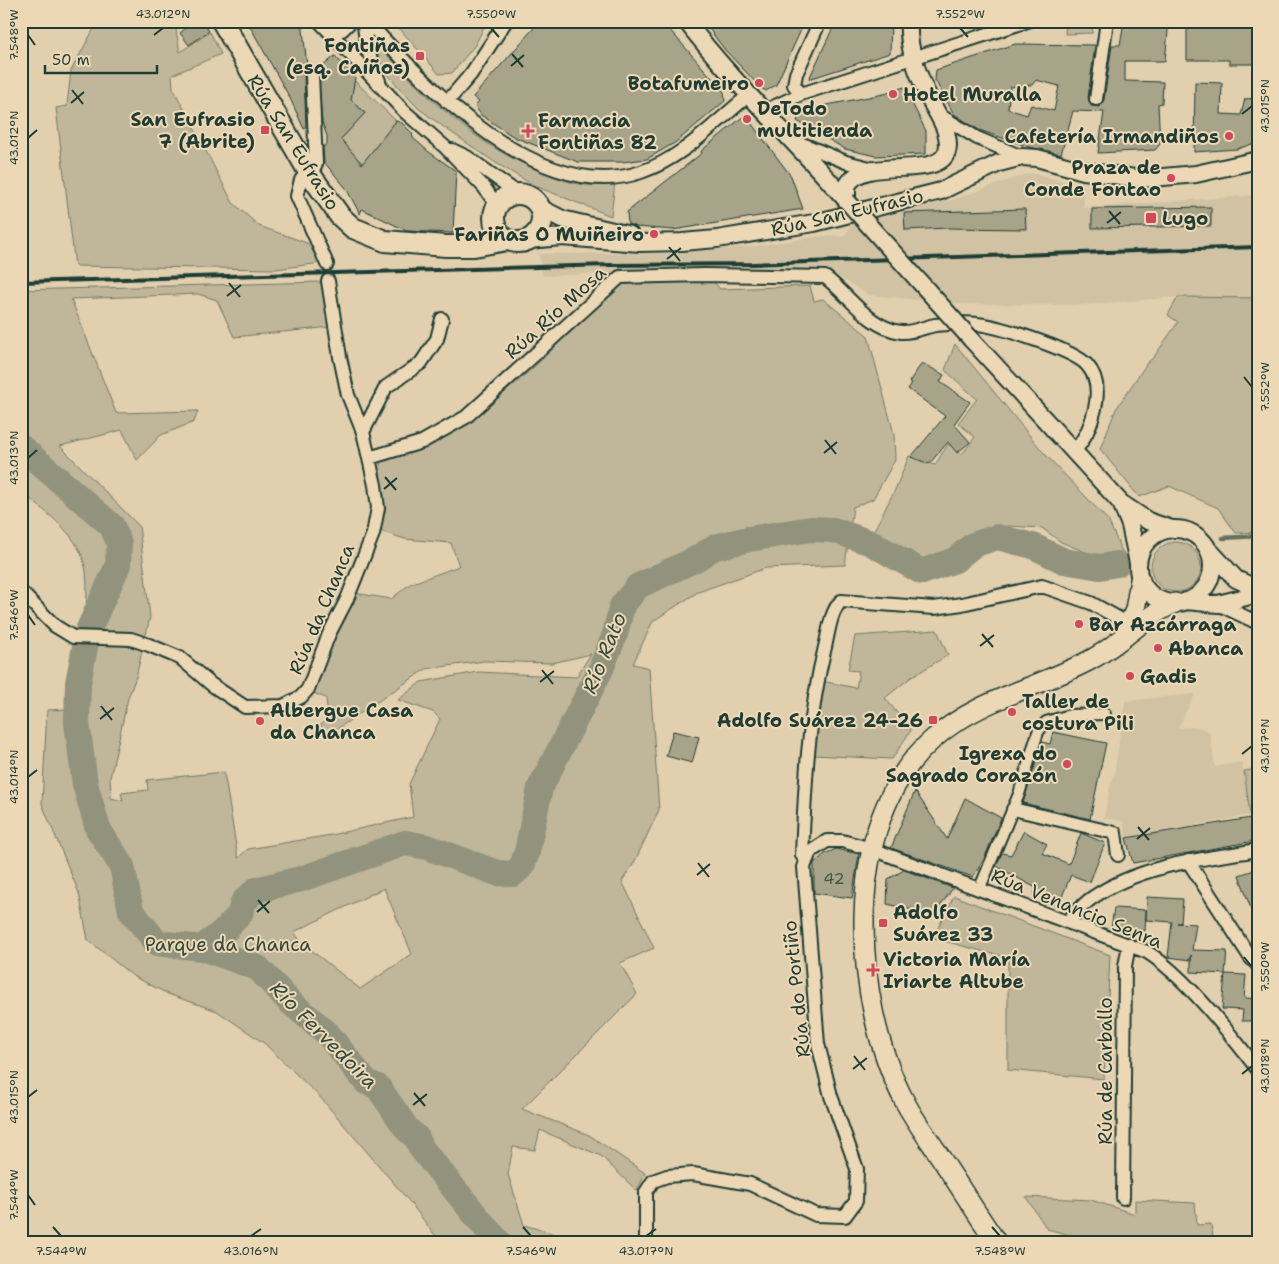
<svg xmlns="http://www.w3.org/2000/svg" width="1279" height="1264" font-family="'Shantell Sans',sans-serif">
  <rect width="100%" height="100%" fill="#e1cfae"/>
  <filter id="ink" filterUnits="userSpaceOnUse"><feTurbulence type="fractalNoise" baseFrequency=".02" numOctaves="2"/><feDisplacementMap in="SourceGraphic" scale="10" xChannelSelector="R" yChannelSelector="G"/><feConvolveMatrix kernelMatrix="1 2 1 2 8 2 1 2 1" color-interpolation-filters="sRGB"/></filter>
  <g filter="url(#ink)">
    <path fill="#d0c2a3" d="M1030,173L1084,186V208L1258,195V298L1178,297L1080,305L963,304L869,295L836,275L740,267L543,276L539,254L680,253L756,246L830,235L844,237L852,224L955,199Z
      M1195,694L1178,728L1198,727L1209,731L1215,767L1242,762L1250,815L1126,838L1123,821L1104,818L1111,783L1114,777L1125,701Z"/>
    <path fill="#c0b69a" stroke="#707a67" fill-rule="evenodd" d="M98,21H188L176,30L180,52L210,32L221,54L172,75L173,88L233,203L259,226L307,243L321,263L276,269L75,266L56,108L67,106L71,71Z
      M393,21H487L475,45L452,73L439,74Z
      M1074,21H1094L1092,33L1065,34L1066,24Z
      M377,44C429,99 470,142 542,172C568,182 587,190 615,182L611,216L535,186L496,163L445,128L418,108L401,90L379,63Z
      M355,81L396,121L363,163L350,154L341,139L364,114L343,92Z
      M712,280L720,289L810,286L814,301L823,299L868,336L894,434L895,460L873,499L853,507L845,565L766,568L698,592L653,621L633,664L649,668L659,810L634,863L622,881L654,948L620,963L637,994L522,1109L589,1135L645,1173L637,1191L601,1156L540,1130L535,1150L513,1147L508,1174L524,1225L585,1243H441L409,1201L320,1097L264,1043L217,1011L168,994L133,976L88,940L79,893L42,804L47,710L71,709L82,632L85,625C86,604 90,576 82,556C72,529 42,510 21,491V290L322,282L331,327L234,337L217,300L198,294L71,299L116,413L198,411L194,422L161,435L137,460L122,430L60,446L139,526L150,617L136,677L128,698L110,778L111,798L123,801L121,793L148,790L147,780L224,772L238,858L248,849L331,835L413,817L409,784L440,719L433,712L398,700L421,682L478,672L576,677L591,654L552,663L484,661L426,669L328,735L321,730V724L328,718L326,698L313,693L354,593L391,599L410,584L459,566L451,543L405,539L377,530L382,519L380,462C409,450 440,439 466,421C523,384 570,331 618,283ZM384,888L412,954L360,989L301,942L294,932Z
      M1178,297L1258,298V532L1236,533L1218,508L1169,486L1139,497L1100,449L1116,409L1147,363L1154,357L1178,322L1168,315Z
      M955,344L1043,452L1108,520L1124,556L1107,561L1061,542L1042,528L1008,526L941,562L922,567L884,540L872,534L895,490L909,456L935,465L948,444L962,454L975,437L958,423L977,399L945,370Z
      M1151 567a25 25 0 1 1 50 0a25 25 0 1 1-50 0Z
      M937,630L948,655L910,678L885,698L911,730L892,759L813,755L822,681L856,688L859,671L848,670L855,636Z
      M1258,769V828L1252,829L1244,771Z
      M954,896L1110,955L1104,1079L1008,1070V958L933,938Z
      M1026,1197L1091,1200L1135,1214V1200L1195,1203L1197,1225L1211,1224L1214,1243H1084L1074,1236L1047,1229Z"/>
    <g fill="none" stroke-linecap="round" stroke-linejoin="round">
      <path stroke="#63715f" stroke-width="4.5" d="M1223,538L1258,536"/>
      <path stroke="#91937c" stroke-width="26" d="M21,447L112,526L119,543L118,565L88,631L78,683L77,723L85,784L98,829L122,866L131,911L157,943L202,948L258,968L290,1002L327,1033L366,1082L378,1087L407,1129L417,1138L421,1148L486,1228L500,1243
        M202,948L226,929L240,914L243,902L256,890L301,879L405,843L427,847L497,873L513,874L522,866L527,852L540,788L601,669L615,634L622,606L638,586L696,559L715,547L749,539L811,529L833,530L871,543L922,572L955,560L973,545L997,537L1033,546L1064,561L1100,567L1117,564"/>
    </g>
    <path fill="#a8a48a" stroke="#1f3d34" fill-rule="evenodd" d="M194,21H202L209,31L189,45L180,33Z
      M247,21H302L307,66L304,75L306,128L304,129L290,98Z
      M540,21H662L724,92L725,101L676,142L647,159L621,162H578L514,137L481,115L475,106L479,102L473,97Z
      M703,21H805L776,85L766,91L761,88L725,50Z
      M836,21H891L890,53L809,79Z
      M1124,21H1169L1165,61H1125V81L1163,82L1162,103L1158,104L1160,144L1155,150L1098,153L1104,112L1073,111L1061,154L1029,147L979,130L954,114L935,80L936,70L1015,44L1095,45L1088,98L1091,106L1099,107L1104,100L1112,45H1120ZM1036,80L1059,86L1054,111L1031,105L1027,115L1008,109L1010,87L1032,85Z
      M1187,21L1245,23V21H1258V64H1229V60H1187Z
      M335,56L355,78L351,100L365,113L341,139L362,164L396,121L402,123L412,133L413,138L429,152L456,171L453,233L407,231L362,209L360,214L346,188L324,162L323,147L327,144V136L322,122L318,70Z
      M1195,82L1222,83L1221,114L1241,115L1245,99L1258,98V142L1237,149L1194,152Z
      M904,87L926,131V154L876,156L845,149L797,121L801,110L884,94Z
      M745,115L791,176L803,209L673,230L636,227L628,224L627,212L702,153L701,151Z
      M1211,207V226L1092,228V209Z
      M1025,209L1026,229L948,228L905,230L904,213Z
      M922,363L944,375L940,382L970,402L954,424L970,442L957,453L948,442L929,464L911,457L945,416L908,389L912,383L909,382Z
      M673,731L699,737L692,763L666,756Z
      M1053,732L1106,743L1090,819L1023,803L1042,742L1050,744Z
      M915,791L947,839L965,798L1001,818L984,859L973,877L891,848Z
      M1251,818L1254,841L1133,863L1126,838Z
      M1024,831L1047,844L1042,853L1069,864L1081,833L1105,843L1090,882L1071,875L1058,906L1033,895L1036,888L996,866L1002,853L1011,855Z
      M836,849L859,854L852,898L814,893V863L825,854Z
      M1258,869V922L1256,923L1239,875Z
      M904,870L953,888L934,915L887,904L888,879Z
      M1147,897L1183,899L1181,923H1177L1196,924L1192,950L1227,951L1225,974L1191,972V955V960L1168,957L1172,922L1146,920Z
      M1114,908L1146,910L1145,931L1111,928Z
      M1225,974L1246,975L1244,998L1258,999V1021H1242L1243,1010L1222,1009Z"/>
    <g fill="none" stroke-linecap="round" stroke-linejoin="round">
      <g stroke="#1f3d34" stroke-width="14">
        <path id="pedestrian" d="M979,890L1019,794L1038,732L1046,722L1070,715L1105,714"/>
      </g>
      <g stroke="#1f3d34" stroke-width="16">
        <path id="minor" d="M319,21L405,112L445,147L484,187L497,206
          M363,21L368,51L379,81
          M367,21C427,87 541,206 641,172C683,158 714,123 748,96
          M328,30H342L351,21
          M801,94L794,85L796,74L820,21
          M1096,99L1107,21
          M447,102L471,74L506,21
          M765,111L801,94L1028,21
          M938,114L977,138L1022,157
          M795,141L846,162L874,169
          M452,150L467,157L519,194
          M308,172L301,180L297,196L327,264
          M310,174L316,164L312,75
          M363,432L386,387L421,363L437,339L442,319
          M369,458L422,442L466,417L620,277L704,275L825,277C849,295 869,328 901,332C912,333 925,327 935,325C948,324 964,322 977,324C998,326 1074,350 1087,365C1108,388 1091,432 1074,452
          M21,592L55,626L73,637L131,639L149,645L180,658L212,685L245,707L283,706L301,697L308,689L329,634L347,599L373,534L378,508L375,485L363,432L348,395L340,357L328,281
          M1218,604L1258,623
          M1013,809L1115,833L1118,855
          M806,861L802,855C805,785 808,716 825,647C829,631 830,613 841,601L934,608L962,604L1042,586L1091,603L1129,624
          M1188,861L1250,957L1258,965
          M1067,922C1075,914 1083,904 1092,898C1140,865 1202,859 1258,850
          M1123,1198L1125,966L1129,945
          M646,1243V1192L653,1181L667,1176L693,1174L750,1184L816,1215L845,1216L856,1201L857,1169L831,1096L818,1044L804,867L810,852L827,841H842L872,849L1147,952C1185,976 1230,1033 1258,1070"/>
      </g>
      <g stroke="#1f3d34" stroke-width="20">
        <path id="tertiary" d="M686,21C735,85 794,140 847,201
          M847,201V186C863,152 947,185 948,145C948,129 938,115 931,102C919,77 907,50 909,21
          M540,208L562,219L630,235
          M528,240L562,237L640,243L682,242L717,239L814,223L941,191L999,163L1022,157L1037,158L1084,171L1142,179L1196,174L1258,160
          M971,339L1121,503L1148,521L1172,529
          M1121,503L1130,525L1138,563
          M1138 566a37 37 0 1 1 74 0a37 37 0 1 1-74 0Z
          M1210,551L1236,579L1258,589
          M1186,601L1218,604L1258,594"/>
      </g>
      <g stroke="#1f3d34" stroke-width="22">
        <path id="secondary" d="M1125,633L1135,610L1140,580
          M997,1243C977,1214 958,1184 939,1155C928,1138 915,1121 905,1102C852,1003 840,821 932,740C977,699 1039,688 1092,659C1122,643 1143,617 1175,603"/>
      </g>
      <g stroke="#1f3d34" stroke-width="24">
        <path id="primary" d="M222,21L310,174L340,216L353,228L385,241L446,246H474L507,240
          M494 218a24 24 0 1 1 48 0a24 24 0 1 1-48 0Z"/>
      </g>
      <use href="#pedestrian" stroke="#edd8b6" stroke-width="10"/>
      <use href="#minor" stroke="#edd8b6" stroke-width="12"/>
      <use href="#tertiary" stroke="#edd8b6" stroke-width="16"/>
      <use href="#secondary" stroke="#edd8b6" stroke-width="19"/>
      <use href="#primary" stroke="#edd8b6" stroke-width="20"/>
      <path stroke="#1f3d34" stroke-width="4" d="M21,282L610,265L752,264L1258,247"/>
      <g stroke="#1f3d34" stroke-width="20" stroke-linecap="butt">
        <path id="tertiary-bridge" d="M847,201L971,339"/>
      </g>
      <use href="#tertiary-bridge" stroke="#edd8b6" stroke-width="16"/>
    </g>
  </g>
  <path fill="none" stroke="#1f3d34" stroke-width="2" d="M491,28L499,37M960,28L968,37M28,35L35,45M154,35L163,28M512,54L523,67M511,66L524,55M72,90L83,104M71,103L84,92M1242,114L1252,106M28,138L37,130M1109,211L1120,224M1107,223L1121,212M669,247L680,261M667,259L681,248M229,283L240,297M227,296L241,285M1244,377L1252,387M825,440L836,454M824,453L837,442M28,458L37,450M385,477L396,490M384,489L397,478M28,615L35,625M982,634L993,647M980,646L994,635M542,670L553,684M540,682L554,671M101,706L112,720M100,719L114,708M1242,754L1252,746M28,777L37,770M1138,827L1149,840M1137,839L1150,828M698,863L709,877M697,875L710,864M258,900L269,913M257,912L270,901M1244,957L1252,967M854,1056L865,1070M853,1069L867,1058M1242,1074L1252,1066M414,1093L425,1106M28,1097L37,1090M413,1105L427,1094M28,1195L35,1205M53,1227L61,1236M523,1227L531,1236M992,1227L1000,1236M251,1236L261,1229M646,1236L656,1229"/>
  <g fill="#d1495b" stroke="#edd8b6" stroke-width="2">
    <rect x="415" y="51" width="10" height="10" rx="2.5"/>
    <circle cx="759" cy="83" r="5"/>
    <circle cx="893" cy="94" r="5"/>
    <circle cx="747" cy="119" r="5"/>
    <rect x="260" y="125" width="10" height="10" rx="2.5"/>
    <path d="M525.5 123.5h5v5h5v5h-5v5h-5v-5h-5v-5h5z"/>
    <circle cx="1229" cy="136" r="5"/>
    <circle cx="1171" cy="178" r="5"/>
    <rect x="1145" y="212" width="12" height="12" rx="2.5"/>
    <circle cx="654" cy="234" r="5"/>
    <circle cx="1079" cy="624" r="5"/>
    <circle cx="1158" cy="648" r="5"/>
    <circle cx="1130" cy="676" r="5"/>
    <circle cx="1012" cy="712" r="5"/>
    <rect x="928" y="715" width="10" height="10" rx="2.5"/>
    <circle cx="260" cy="721" r="5"/>
    <circle cx="1067" cy="764" r="5"/>
    <rect x="878" y="918" width="10" height="10" rx="2.5"/>
    <path d="M870.5 962.5h5v5h5v5h-5v5h-5v-5h-5v-5h5z"/>
  </g>
  <g text-anchor="middle" stroke-width="4" stroke-linejoin="round" paint-order="stroke">
    <g font-size="16" fill="#41574a">
      <text x="834" y="884">42</text>
    </g>
    <g font-size="19" font-weight="bold" fill="#1f3d34" stroke="#edd8b6" text-anchor="start">
      <text x="410" y="52" text-anchor="end">Fontiñas<tspan x="410" dy="22">(esq. Caíños)</tspan></text>
      <text x="749" y="90" text-anchor="end">Botafumeiro</text>
      <text x="903" y="101">Hotel Muralla</text>
      <text x="757" y="115">DeTodo<tspan x="757" dy="22">multitienda</tspan></text>
      <text x="255" y="126" text-anchor="end">San Eufrasio<tspan x="255" dy="22">7 (Abrite)</tspan></text>
      <text x="538" y="127">Farmacia<tspan x="538" dy="22">Fontiñas 82</tspan></text>
      <text x="1219" y="143" text-anchor="end">Cafetería Irmandiños</text>
      <text x="1161" y="174" text-anchor="end">Praza de<tspan x="1161" dy="22">Conde Fontao</tspan></text>
      <text x="1162" y="225">Lugo</text>
      <text x="644" y="241" text-anchor="end">Fariñas O Muiñeiro</text>
      <text x="1089" y="631">Bar Azcárraga</text>
      <text x="1168" y="655">Abanca</text>
      <text x="1140" y="683">Gadis</text>
      <text x="1022" y="708">Taller de<tspan x="1022" dy="22">costura Pili</tspan></text>
      <text x="270" y="717">Albergue Casa<tspan x="270" dy="22">da Chanca</tspan></text>
      <text x="923" y="727" text-anchor="end">Adolfo Suárez 24-26</text>
      <text x="1057" y="760" text-anchor="end">Igrexa do<tspan x="1057" dy="22">Sagrado Corazón</tspan></text>
      <text x="893" y="919">Adolfo<tspan x="893" dy="22">Suárez 33</tspan></text>
      <text x="883" y="966">Victoria María<tspan x="883" dy="22">Iriarte Altube</tspan></text>
    </g>
    <g font-size="19" fill="#1f3d34" stroke="#edd8b6">
      <text transform="translate(294 142) rotate(58)" y="7">Rúa San Eufrasio</text>
      <text transform="translate(847 212) rotate(-13)" y="7">Rúa San Eufrasio</text>
      <text transform="translate(555 312) rotate(-42)" y="7">Rúa Río Mosa</text>
      <text transform="translate(321 609) rotate(-67)" y="7">Rúa da Chanca</text>
      <text transform="translate(1077 908) rotate(22)" y="7">Rúa Venancio Senra</text>
      <text transform="translate(796 989) rotate(-96)" y="7">Rúa do Portiño</text>
      <text transform="translate(1105 1071) rotate(-90)" y="7">Rúa de Carballo</text>
    </g>
    <g font-size="19" fill="#2f493e" stroke="#edd8b6">
      <text x="228" y="951">Parque da Chanca</text>
    </g>
    <g font-size="20" font-style="italic" fill="#304a3f" stroke="#edd8b6">
      <text transform="translate(604 653) rotate(-68)" y="7">Río Rato</text>
      <text transform="translate(324 1035) rotate(45)" y="7">Río Fervedoira</text>
    </g>
  </g>
  <rect width="1279" height="1264" fill="none" stroke="#edd8b6" stroke-width="55"/>
  <path d="M45 65v8h112v-8" fill="none" stroke="#1f3d34" stroke-width="2.5"/>
  <text x="52" y="65" font-size="15" fill="#1f3d34" stroke="#edd8b6" stroke-width="4" paint-order="stroke">50 m</text>
  <rect x="28" y="28" width="1224" height="1208" fill="none" stroke="#1f3d34" stroke-width="2"/>
  <g font-size="12" text-anchor="middle" fill="#1f3d34">
    <text x="163" y="18">43.012°N</text>
    <text x="491" y="18">7.550°W</text>
    <text x="960" y="18">7.552°W</text>
    <text transform="translate(14 35) rotate(-90)" y="4">7.548°W</text>
    <text transform="translate(1265 106) rotate(-90)" y="4">43.015°N</text>
    <text transform="translate(14 138) rotate(-90)" y="4">43.012°N</text>
    <text transform="translate(1265 387) rotate(-90)" y="4">7.552°W</text>
    <text transform="translate(14 458) rotate(-90)" y="4">43.013°N</text>
    <text transform="translate(14 615) rotate(-90)" y="4">7.546°W</text>
    <text transform="translate(1265 746) rotate(-90)" y="4">43.017°N</text>
    <text transform="translate(14 777) rotate(-90)" y="4">43.014°N</text>
    <text transform="translate(1265 967) rotate(-90)" y="4">7.550°W</text>
    <text transform="translate(1265 1066) rotate(-90)" y="4">43.018°N</text>
    <text transform="translate(14 1097) rotate(-90)" y="4">43.015°N</text>
    <text transform="translate(14 1195) rotate(-90)" y="4">7.544°W</text>
    <text x="61" y="1255">7.544°W</text>
    <text x="251" y="1255">43.016°N</text>
    <text x="531" y="1255">7.546°W</text>
    <text x="646" y="1255">43.017°N</text>
    <text x="1000" y="1255">7.548°W</text>
  </g>
</svg>
